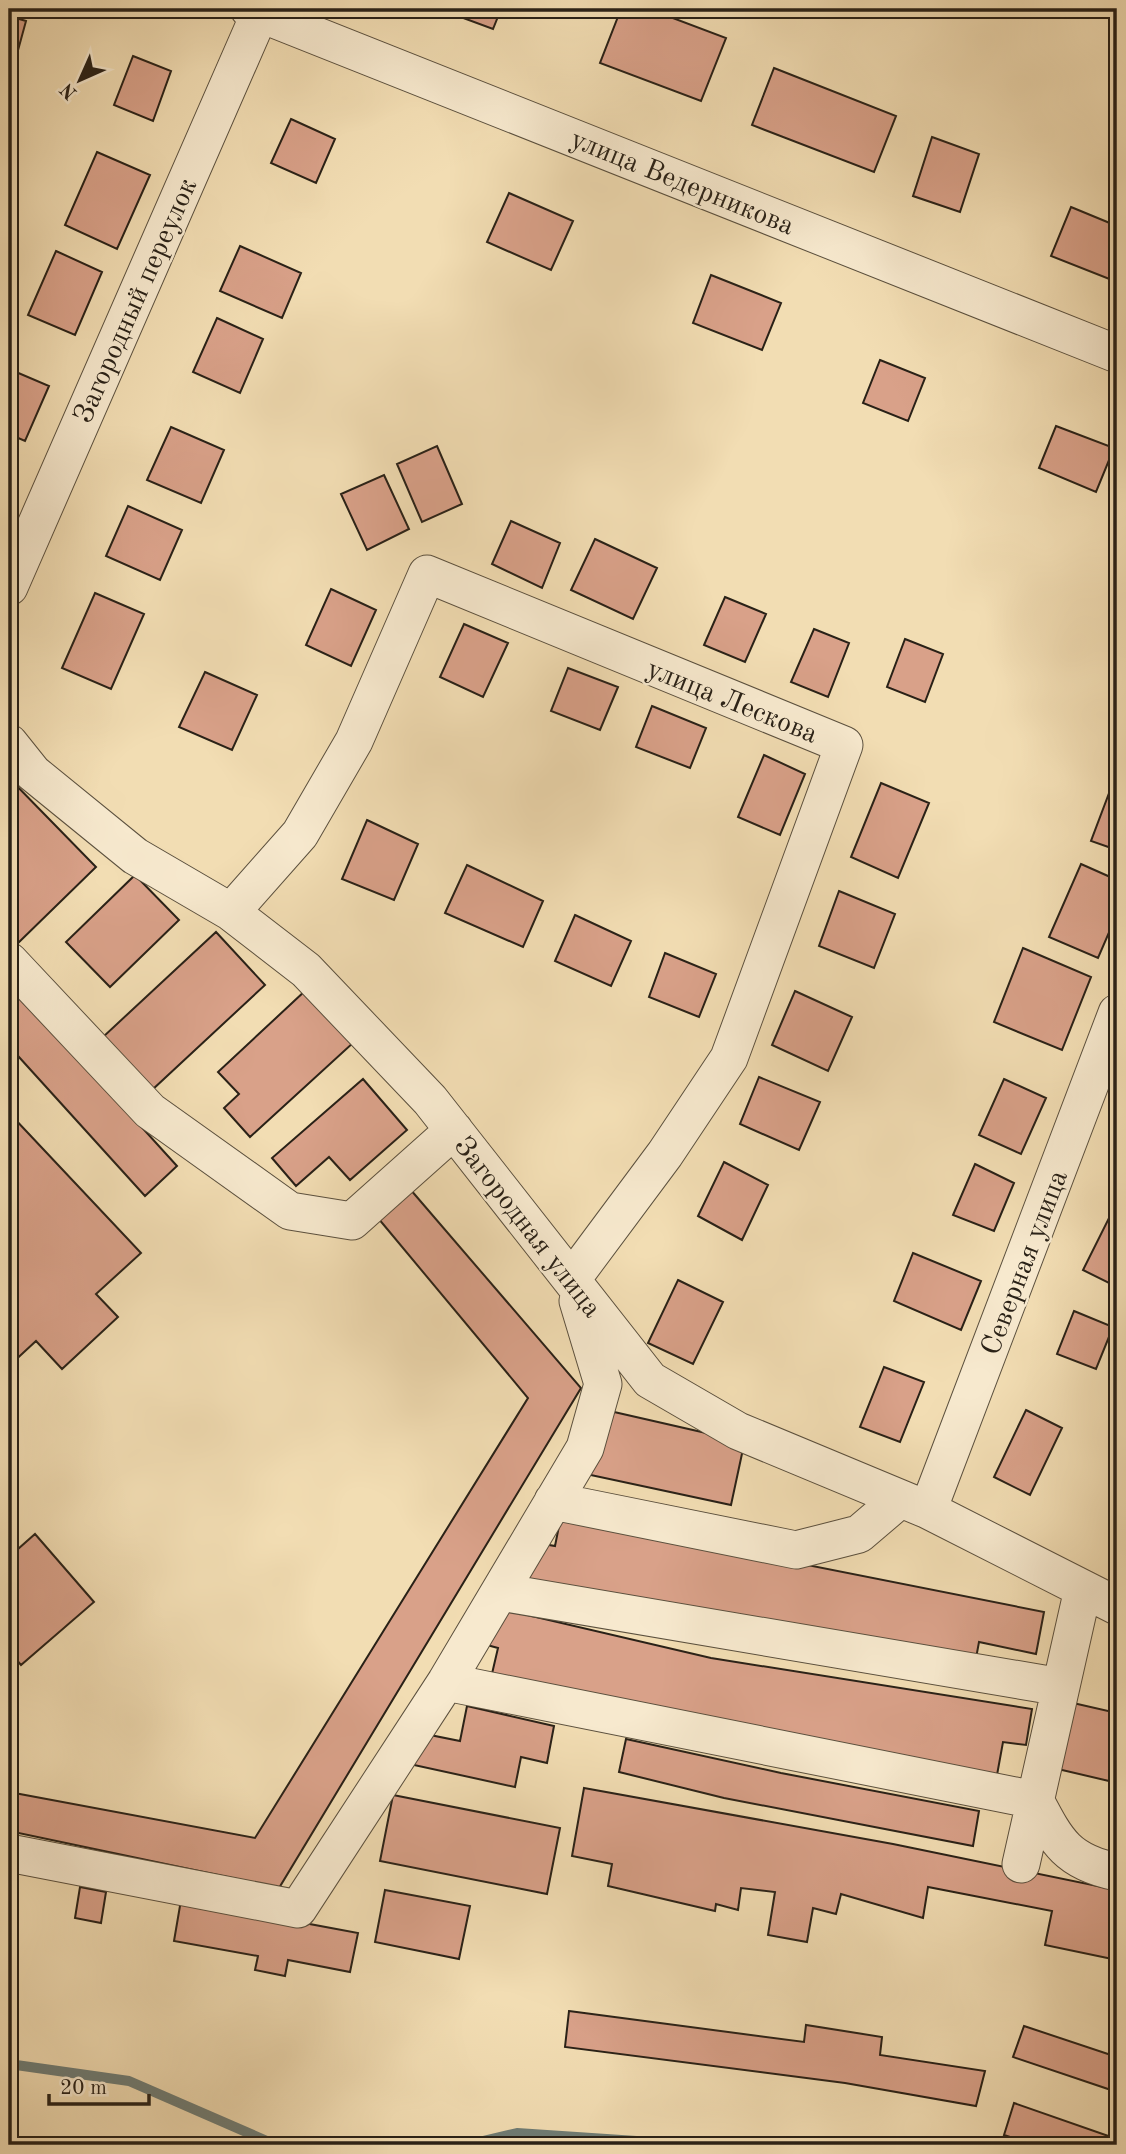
<svg xmlns="http://www.w3.org/2000/svg" width="1126" height="2154" font-family="'Old Standard TT',serif">
  <rect width="100%" height="100%" fill="#f2ddb3"/>
  <filter id="stains"><feTurbulence type="fractalNoise" baseFrequency=".00286" numOctaves="4"/><feColorMatrix values="0 0 0 0 .2 0 0 0 0 .09 0 0 0 0 .02 0 0 0 .5 -.17"/></filter>
  <radialGradient id="worn" r=".72"><stop offset=".6" stop-color="#630" stop-opacity="0"/><stop offset="1" stop-color="#630" stop-opacity=".3"/></radialGradient>
  <g fill="none" stroke-linecap="round" stroke-linejoin="round">
    <path stroke="#6f7d76" stroke-width="10" d="M9,2064L129,2081L276,2145
      M466,2145L517,2133L696,2145"/>
  </g>
  <path fill="#d9a189" stroke="#292117" stroke-width="2" d="M439,9H501L493,29Z
    M621,9H649L726,38L701,101L600,63Z
    M9,16L26,21L17,54L9,51Z
    M133,56L171,71L153,121L114,105Z
    M774,68L896,116L874,172L752,125Z
    M291,119L335,139L316,183L271,163Z
    M932,137L979,154L960,212L913,196Z
    M97,152L150,175L117,249L65,225Z
    M509,193L573,221L551,270L487,242Z
    M1071,207L1117,226V282L1051,256Z
    M240,246L301,273L282,318L220,291Z
    M56,251L102,272L75,335L28,315Z
    M711,275L781,303L762,350L693,323Z
    M217,318L263,339L240,393L193,372Z
    M880,360L925,378L908,421L863,403Z
    M9,369L49,386L25,441L9,434Z
    M1056,426L1114,448L1096,492L1039,468Z
    M171,427L224,450L201,503L147,480Z
    M437,446L462,504L422,522L397,464Z
    M384,475L409,529L367,550L341,494Z
    M128,506L182,530L160,580L106,556Z
    M511,521L560,543L542,588L492,564Z
    M595,539L657,568L633,619L571,590Z
    M331,589L376,610L351,666L306,645Z
    M95,593L144,614L111,689L62,668Z
    M725,597L766,614L745,662L704,645Z
    M464,624L508,643L483,697L440,677Z
    M814,629L849,643L828,697L791,682Z
    M905,639L943,654L925,702L887,687Z
    M568,668L618,687L600,730L551,711Z
    M205,672L257,695L232,750L179,727Z
    M652,706L706,728L690,768L636,747Z
    M764,755L805,774L780,835L738,817Z
    M1117,772V850L1091,841Z
    M9,778L96,867L15,946L9,939Z
    M881,783L929,803L898,878L851,857Z
    M367,820L418,844L394,900L342,879Z
    M1081,864L1117,880V914L1098,958L1049,937Z
    M467,865L543,901L523,947L445,913Z
    M135,875L179,920L110,987L66,942Z
    M839,891L895,914L874,968L819,946Z
    M575,915L631,941L611,986L555,961Z
    M216,932L265,985L152,1090L103,1037Z
    M1023,948L1091,977L1062,1050L994,1022Z
    M665,953L716,974L699,1017L649,997Z
    M9,981L177,1166L145,1196L9,1046Z
    M306,990L354,1042L250,1137L224,1108L239,1094L218,1072Z
    M795,991L852,1017L828,1071L772,1045Z
    M759,1077L820,1102L799,1150L740,1124Z
    M363,1079L407,1130L350,1180L329,1157L296,1186L272,1158Z
    M1004,1079L1046,1098L1021,1154L979,1135Z
    M12,1116L141,1253L96,1294L118,1317L62,1369L36,1341L9,1366V1120Z
    M724,1162L768,1185L742,1240L698,1216Z
    M975,1164L1014,1183L994,1231L953,1215Z
    M410,1189L581,1388L279,1888L9,1831V1792L255,1838L528,1398L378,1218Z
    M1113,1210L1117,1212V1287L1083,1270Z
    M913,1253L981,1281L961,1330L894,1301Z
    M678,1280L723,1302L693,1364L648,1343Z
    M1074,1311L1113,1327L1096,1369L1057,1354Z
    M884,1367L924,1382L900,1442L860,1427Z
    M601,1409L706,1433L743,1449L731,1505L586,1474Z
    M1026,1410L1062,1428L1030,1495L994,1477Z
    M561,1516L1044,1612L1036,1654L979,1642L974,1669L525,1579L532,1542L555,1546Z
    M35,1534L94,1602L21,1665L9,1651V1557Z
    M497,1608L711,1658L1032,1709L1026,1745L1003,1742L997,1775L491,1678L498,1648L487,1645Z
    M1060,1700L1117,1713V1745L1109,1781L1045,1766Z
    M467,1706L554,1726L547,1763L521,1757L515,1787L414,1765L420,1733L460,1741Z
    M626,1739L781,1773L979,1811L973,1846L724,1798L619,1772Z
    M584,1788L893,1844L1117,1890V1960L1045,1945L1052,1911L928,1887L923,1918L841,1894L836,1914L813,1908L807,1942L768,1935L775,1892L741,1888L738,1910L716,1904L715,1911L608,1886L612,1864L572,1856Z
    M393,1795L560,1828L547,1894L380,1861Z
    M80,1887L106,1892L101,1923L75,1918Z
    M385,1890L470,1906L459,1959L375,1942Z
    M181,1900L358,1933L350,1972L288,1960L285,1976L255,1970L258,1956L174,1941Z
    M569,2011L804,2042L806,2025L882,2037L880,2055L985,2071L976,2106L845,2083L565,2047Z
    M1024,2026L1117,2057V2092L1013,2057Z
    M1014,2103L1117,2139V2145H1035L1004,2135Z"/>
  <g fill="none" stroke-linecap="round" stroke-linejoin="round">
    <g stroke="#5b503e" stroke-width="39">
      <path id="minor" d="M249,9L1117,354
        M9,587L260,13
        M9,743L33,773L135,856L231,912L306,970L430,1100L650,1380L738,1431L928,1510L1117,1606
        M231,912L300,834L354,741L427,574L844,745L729,1058L665,1154L572,1279
        M9,961L150,1111L290,1211L352,1221L454,1130
        M553,1501L796,1550L859,1534L900,1499
        M928,1510L1117,1013
        M500,1592L1061,1687
        M446,1682L1035,1800C1057,1842 1067,1862 1117,1872
        M9,1853L298,1909L446,1682L585,1448L603,1384L578,1301
        M1021,1864L1083,1589"/>
    </g>
    <use href="#minor" stroke="#f7e9ce" stroke-width="37"/>
  </g>
  <g text-anchor="middle" stroke-width="5" stroke-linejoin="round" paint-order="stroke">
    <g font-size="28" fill="#292117" stroke="#f7e9ce">
      <text transform="translate(683 181) rotate(22)" y="10">улица Ведерникова</text>
      <text transform="translate(134 300) rotate(-66)" y="10">Загородный переулок</text>
      <text transform="translate(733 700) rotate(22)" y="10">улица Лескова</text>
      <text transform="translate(529 1226) rotate(52)" y="10">Загородная улица</text>
      <text transform="translate(1023 1262) rotate(-69)" y="10">Северная улица</text>
    </g>
  </g>
  <rect width="1126" height="2154" fill="none" stroke="#f2ddb3" stroke-width="35"/>
  <rect x="10" y="10" width="1105" height="2133" fill="none" stroke="#292117" stroke-width="3.5"/>
  <rect x="18" y="18" width="1091" height="2119" fill="none" stroke="#292117" stroke-width="2"/>
  <g transform="translate(80 80) rotate(225)" stroke="#f7e9ce" stroke-width="5" paint-order="stroke">
  <path d="M0-5L12 26L0 18L-12 26Z" fill="#292117"/>
  <text y="-10" font-size="19" font-weight="bold" text-anchor="middle" fill="#292117">N</text>
  </g>
  <path d="M49 2094v10h100v-10" fill="none" stroke="#292117" stroke-width="3.5"/>
  <text x="60" y="2094" font-size="21" fill="#292117" stroke="#f7e9ce" stroke-width="5" paint-order="stroke">20 m</text>
  <rect width="100%" height="100%" filter="url(#stains)"/>
  <rect width="100%" height="100%" fill="url(#worn)"/>
</svg>
